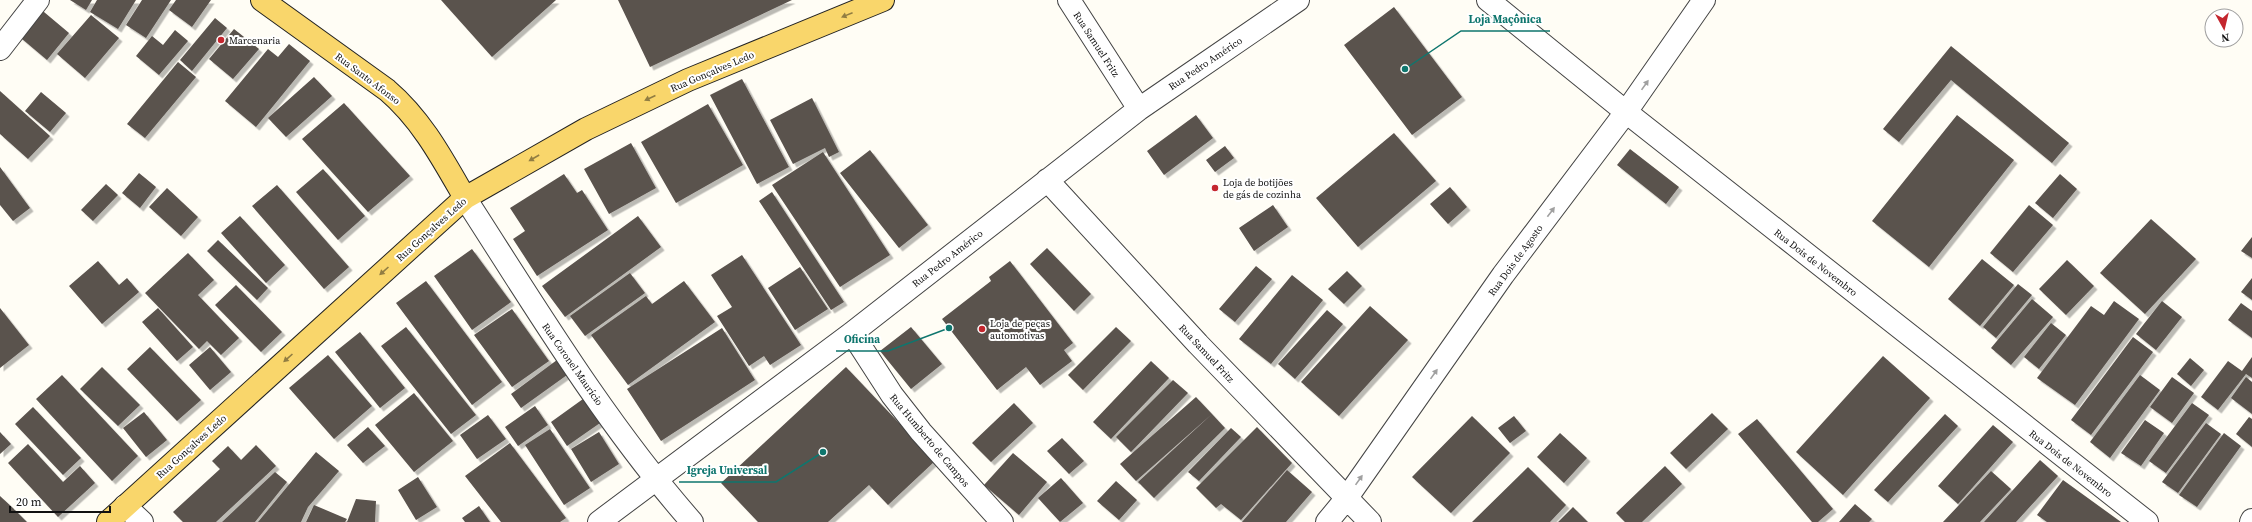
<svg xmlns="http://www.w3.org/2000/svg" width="2252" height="522" font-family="'Source Serif 4',serif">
  <defs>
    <filter id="shadow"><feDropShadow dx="3.5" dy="3.5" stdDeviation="0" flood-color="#0004"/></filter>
  </defs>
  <rect width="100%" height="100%" fill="#fffdf5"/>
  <path fill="#5a524d" filter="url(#shadow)" d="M70,0H92L86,10Z
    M97,0H136L118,29L90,12Z
    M142,0H171L146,38L126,25Z
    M176,0H211L192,27L169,10Z
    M441,0H556L492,57Z
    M618,0H792L650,67Z
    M38,7L69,33L47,60L15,33Z
    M1394,7L1462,97L1412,135L1344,45Z
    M91,15L119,38L85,78L57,54Z
    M215,18L227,28L192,71L180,60Z
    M234,29L259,49L233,79L209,59Z
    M175,30L188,41L159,75L136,56L152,36L163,45Z
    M289,44L310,61L256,127L225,101L268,49L278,57Z
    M1951,46L2069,143L2052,163L1951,80L1899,142L1883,129Z
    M178,62L196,77L145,138L127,124Z
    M314,77L332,96L286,137L268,118Z
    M742,79L789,167L757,184L710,95Z
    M0,91L50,136L28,159L0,134Z
    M41,92L66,113L50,132L25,111Z
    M812,98L839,152L829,157L825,148L793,164L770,120Z
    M344,103L410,176L368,212L302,139Z
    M708,104L743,165L676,203L641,142Z
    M1196,115L1213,138L1164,175L1147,151Z
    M1957,115L2014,160L1929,267L1872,221Z
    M1394,133L1436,181L1358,247L1316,198Z
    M631,143L656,188L609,214L584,169Z
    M1225,146L1234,158L1215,172L1206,160Z
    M1630,149L1679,187L1666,204L1617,165Z
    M870,150L928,225L899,248L840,173Z
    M823,152L890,255L840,287L772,185Z
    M0,167L30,208L13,221L0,205Z
    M323,169L365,216L338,240L296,192Z
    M139,173L156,187L140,208L122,193Z
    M564,174L577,193L582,190L608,230L537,276L513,239L525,231L510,208Z
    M2060,174L2077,189L2053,218L2035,203Z
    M106,184L118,195L93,221L81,210Z
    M277,185L349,267L324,289L252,206Z
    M1450,187L1467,207L1448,224L1430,204Z
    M167,188L198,217L181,236L149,207Z
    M772,192L844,302L831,310L759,201Z
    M1273,205L1288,227L1254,251L1239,228Z
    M2029,205L2053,225L2013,272L1990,253Z
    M240,216L285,265L266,283L221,233Z
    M638,216L661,247L565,317L542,286Z
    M2151,219L2196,259L2145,314L2100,273Z
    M2252,237V258L2241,251Z
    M218,240L268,288L257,300L207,251Z
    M1047,248L1091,294L1074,311L1030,264Z
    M472,249L511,302L472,330L434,276Z
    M188,253L214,280L198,295L239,338L221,355L207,341L199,349L145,293Z
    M742,255L801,345L770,365L764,356L749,366L717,316L732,307L711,275Z
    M1982,259L2014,285L1980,326L1948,299Z
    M2067,260L2094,286L2066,315L2039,289Z
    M98,261L119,285L127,278L139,292L102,324L69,286Z
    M1010,261L1073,343L1064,350L1072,361L1040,385L1026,367L997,390L942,319L991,281L989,277Z
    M1256,266L1272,279L1235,322L1219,309Z
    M800,267L828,309L795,330L768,288Z
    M1347,271L1362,286L1344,304L1328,289Z
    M630,273L645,293L585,336L570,316Z
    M1292,275L1323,300L1271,364L1239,339Z
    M2252,278V300L2241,292Z
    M426,281L502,382L472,405L396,303Z
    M684,281L715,322L628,385L591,335L646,296L652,304Z
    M2018,284L2032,295L1996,338L1983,327Z
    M236,285L282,332L261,352L215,305Z
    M2032,299L2053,317L2011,365L1991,348Z
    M2114,301L2139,319L2075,405L2037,378L2091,306L2104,315Z
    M2162,301L2182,317L2156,350L2136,334Z
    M2241,303L2252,311V338L2228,320Z
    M1370,306L1408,340L1339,416L1301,382Z
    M0,308L29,345L0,368Z
    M158,308L193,347L177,361L142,322Z
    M512,309L549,361L512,387L474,335Z
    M1327,310L1343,324L1295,379L1278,364Z
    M2051,323L2066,335L2039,369L2024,357Z
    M406,327L476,415L451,434L381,346Z
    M911,327L942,364L911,389L880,351Z
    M1116,327L1131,341L1083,390L1068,375Z
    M722,328L755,380L661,441L627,389Z
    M360,332L405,388L380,408L335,352Z
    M2133,337L2153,352L2091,435L2071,420Z
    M150,347L201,400L177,421L127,369Z
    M210,347L231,372L210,390L189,365Z
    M328,355L372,406L334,439L289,388Z
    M1883,356L1930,398L1843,495L1796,452Z
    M2252,357V378L2246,374L2218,410L2201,397L2228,361L2242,371Z
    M2190,358L2204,370L2191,386L2177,374Z
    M557,360L567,375L521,408L511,394Z
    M1151,361L1169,378L1111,439L1093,422Z
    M102,367L140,405L118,426L80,389Z
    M846,367L935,461L888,505L869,485L828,522H758L721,483Z
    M62,375L138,456L112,481L36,399Z
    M2140,375L2160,390L2110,458L2090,442Z
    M2172,377L2194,393L2172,423L2150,407Z
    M2246,377L2252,382V414L2231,398Z
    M1173,380L1188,393L1131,452L1116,437Z
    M414,393L453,441L414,472L375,425Z
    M1196,397L1212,414L1136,481L1120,464Z
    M583,399L600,423L567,446L551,422Z
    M1014,403L1033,423L991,462L972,443Z
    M2192,403L2209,415L2166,473L2149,461Z
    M535,406L548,425L518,446L505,427Z
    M33,407L81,458L63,475L15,424Z
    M144,412L167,440L146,457L123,428Z
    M1712,413L1728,429L1686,469L1670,453Z
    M1212,414L1225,428L1154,498L1138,482Z
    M1945,414L1958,426L1888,502L1874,490Z
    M488,415L506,439L477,459L460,435Z
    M1472,416L1510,453L1451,513L1412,477Z
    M1514,416L1526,431L1510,443L1498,428Z
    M2249,417L2252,419V447L2236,434Z
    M1757,419L1833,509L1818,522H1812L1738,434Z
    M2145,420L2164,433L2141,466L2121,453Z
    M2206,423L2221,434L2178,493L2162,482Z
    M1993,425L2013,442L1958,504L1938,486Z
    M368,427L385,446L363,463L347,445Z
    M1257,427L1292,463L1241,520L1221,504L1216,508L1196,488Z
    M1231,428L1241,437L1199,481L1188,472Z
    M550,429L590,488L564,505L525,445Z
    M0,432L11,444L0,454Z
    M599,432L619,464L591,482L571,449Z
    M1560,433L1587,458L1564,483L1537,457Z
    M2224,433L2241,446L2197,507L2179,495Z
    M1062,438L1084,461L1069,474L1047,451Z
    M510,443L566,518L560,522H501L465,476Z
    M28,444L63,482L80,466L95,483L58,517L8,463Z
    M256,445L276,466L216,522H183L173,512L220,469L212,461L228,446L241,460Z
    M316,452L339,471L308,507L301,522H258Z
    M1013,453L1047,482L1019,515L984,485Z
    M2040,460L2058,476L2016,522H1984Z
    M1665,466L1682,484L1642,522H1625L1616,513Z
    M1528,467L1566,505L1550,522H1472Z
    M1287,470L1312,492L1286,522H1242Z
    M1991,471L2011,489L1980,522H1943Z
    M275,472L287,482L255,522H222Z
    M418,477L437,507L416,520L398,490Z
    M1061,478L1083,503L1060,522L1038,498Z
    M2063,480L2121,522H2047L2037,515Z
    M1116,481L1137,500L1119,520L1097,501Z
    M0,496L14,509L27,522H0Z
    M356,499L376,501L375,522H347Z
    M1855,504L1872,519L1869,522H1839Z
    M314,505L347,519L345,522H306Z
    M479,506L490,522H465L462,518Z
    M1573,507L1588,522H1558Z"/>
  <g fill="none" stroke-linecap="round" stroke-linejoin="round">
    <g stroke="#444" stroke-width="24">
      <path id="minor" d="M1069,0L1139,109
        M1488,0L1626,112L2147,522
        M0,49L38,0
        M1047,180L1198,344L1370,522
        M465,198C536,308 605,423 692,522
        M852,333L892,395L921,432L1002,522
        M125,506L142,522
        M599,522L852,333L1139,109L1298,0
        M1327,522L1346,499L1503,275L1626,112L1704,0
        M2251,522L2252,520"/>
    </g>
    <g stroke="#222" stroke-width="24">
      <path id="major" d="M262,0L387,90C422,120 442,158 465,198
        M108,522L465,198L586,129L688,80L883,0"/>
    </g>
    <use href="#minor" stroke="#fff" stroke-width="22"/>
    <use href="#major" stroke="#f9d66b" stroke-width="22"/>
  </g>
  <defs><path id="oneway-solid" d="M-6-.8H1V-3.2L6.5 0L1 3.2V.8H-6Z"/></defs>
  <g fill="#917d42">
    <use href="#oneway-solid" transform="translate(847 15) rotate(158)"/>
    <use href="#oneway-solid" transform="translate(650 98) rotate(155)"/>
    <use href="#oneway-solid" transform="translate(534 158) rotate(150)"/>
    <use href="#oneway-solid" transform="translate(384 271) rotate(138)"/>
    <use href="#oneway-solid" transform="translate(288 358) rotate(138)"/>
  </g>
  <g fill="#a0a0a0">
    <use href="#oneway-solid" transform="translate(1645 85) rotate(-55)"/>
    <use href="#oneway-solid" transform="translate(1551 212) rotate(-53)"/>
    <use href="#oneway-solid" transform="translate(1434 374) rotate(-55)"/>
    <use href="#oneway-solid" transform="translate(1359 480) rotate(-55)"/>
  </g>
  <g fill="#c4262e" stroke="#fff" stroke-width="1.5">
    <circle cx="221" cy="40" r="4"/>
    <circle cx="1215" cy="188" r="4"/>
    <circle cx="982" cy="329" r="4"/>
  </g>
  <g text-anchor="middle" stroke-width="4" stroke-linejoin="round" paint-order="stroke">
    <g font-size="10" fill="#111" stroke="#fff" text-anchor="start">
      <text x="229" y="44">Marcenaria</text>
      <text x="1223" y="186">Loja de botijões<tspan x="1223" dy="12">de gás de cozinha</tspan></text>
      <text x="990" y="327">Loja de peças<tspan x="990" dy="12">automotivas</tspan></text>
    </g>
    <g font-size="10" fill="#111" stroke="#fff">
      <text transform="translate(1097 44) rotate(57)" y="4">Rua Samuel Fritz</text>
      <text transform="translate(1205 63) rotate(-34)" y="4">Rua Pedro Américo</text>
      <text transform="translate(712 71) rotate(-23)" y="4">Rua Gonçalves Ledo</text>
      <text transform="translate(368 78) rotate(37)" y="4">Rua Santo Afonso</text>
      <text transform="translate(431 229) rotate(-42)" y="4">Rua Gonçalves Ledo</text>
      <text transform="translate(947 258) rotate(-38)" y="4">Rua Pedro Américo</text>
      <text transform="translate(1515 260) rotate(-54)" y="4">Rua Dois de Agosto</text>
      <text transform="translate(1816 262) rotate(38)" y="4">Rua Dois de Novembro</text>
      <text transform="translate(1207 353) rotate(47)" y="4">Rua Samuel Fritz</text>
      <text transform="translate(573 364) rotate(55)" y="4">Rua Coronel Maurício</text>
      <text transform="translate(930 440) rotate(50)" y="4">Rua Humberto de Campos</text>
      <text transform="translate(191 446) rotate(-42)" y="4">Rua Gonçalves Ledo</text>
      <text transform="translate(2071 463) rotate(38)" y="4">Rua Dois de Novembro</text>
    </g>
  </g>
  <path fill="none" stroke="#0f766e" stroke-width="1.5" d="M1405 69L1461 31H1550M949 328L888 351H836M823 452L776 482H679"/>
  <g fill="#0f766e" stroke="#fff" stroke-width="1.5">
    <circle cx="1405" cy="69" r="4"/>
    <circle cx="949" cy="328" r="4"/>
    <circle cx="823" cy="452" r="4"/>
  </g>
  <g font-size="11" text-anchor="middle" font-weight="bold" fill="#0f766e" stroke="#fff" stroke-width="4" stroke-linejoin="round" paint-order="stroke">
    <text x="1505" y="23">Loja Maçônica</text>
    <text x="862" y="343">Oficina</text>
    <text x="727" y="474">Igreja Universal</text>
  </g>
  <g transform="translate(2224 28) rotate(172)"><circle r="19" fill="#ffffff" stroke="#a0a0a0"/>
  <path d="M0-3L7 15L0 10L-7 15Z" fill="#c4262e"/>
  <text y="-6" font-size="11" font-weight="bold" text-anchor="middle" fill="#111111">N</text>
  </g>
  <path d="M10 506v6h100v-6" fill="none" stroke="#111111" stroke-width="2"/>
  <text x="16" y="506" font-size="12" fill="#111111" stroke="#ffffff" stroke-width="3" paint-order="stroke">20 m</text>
</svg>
